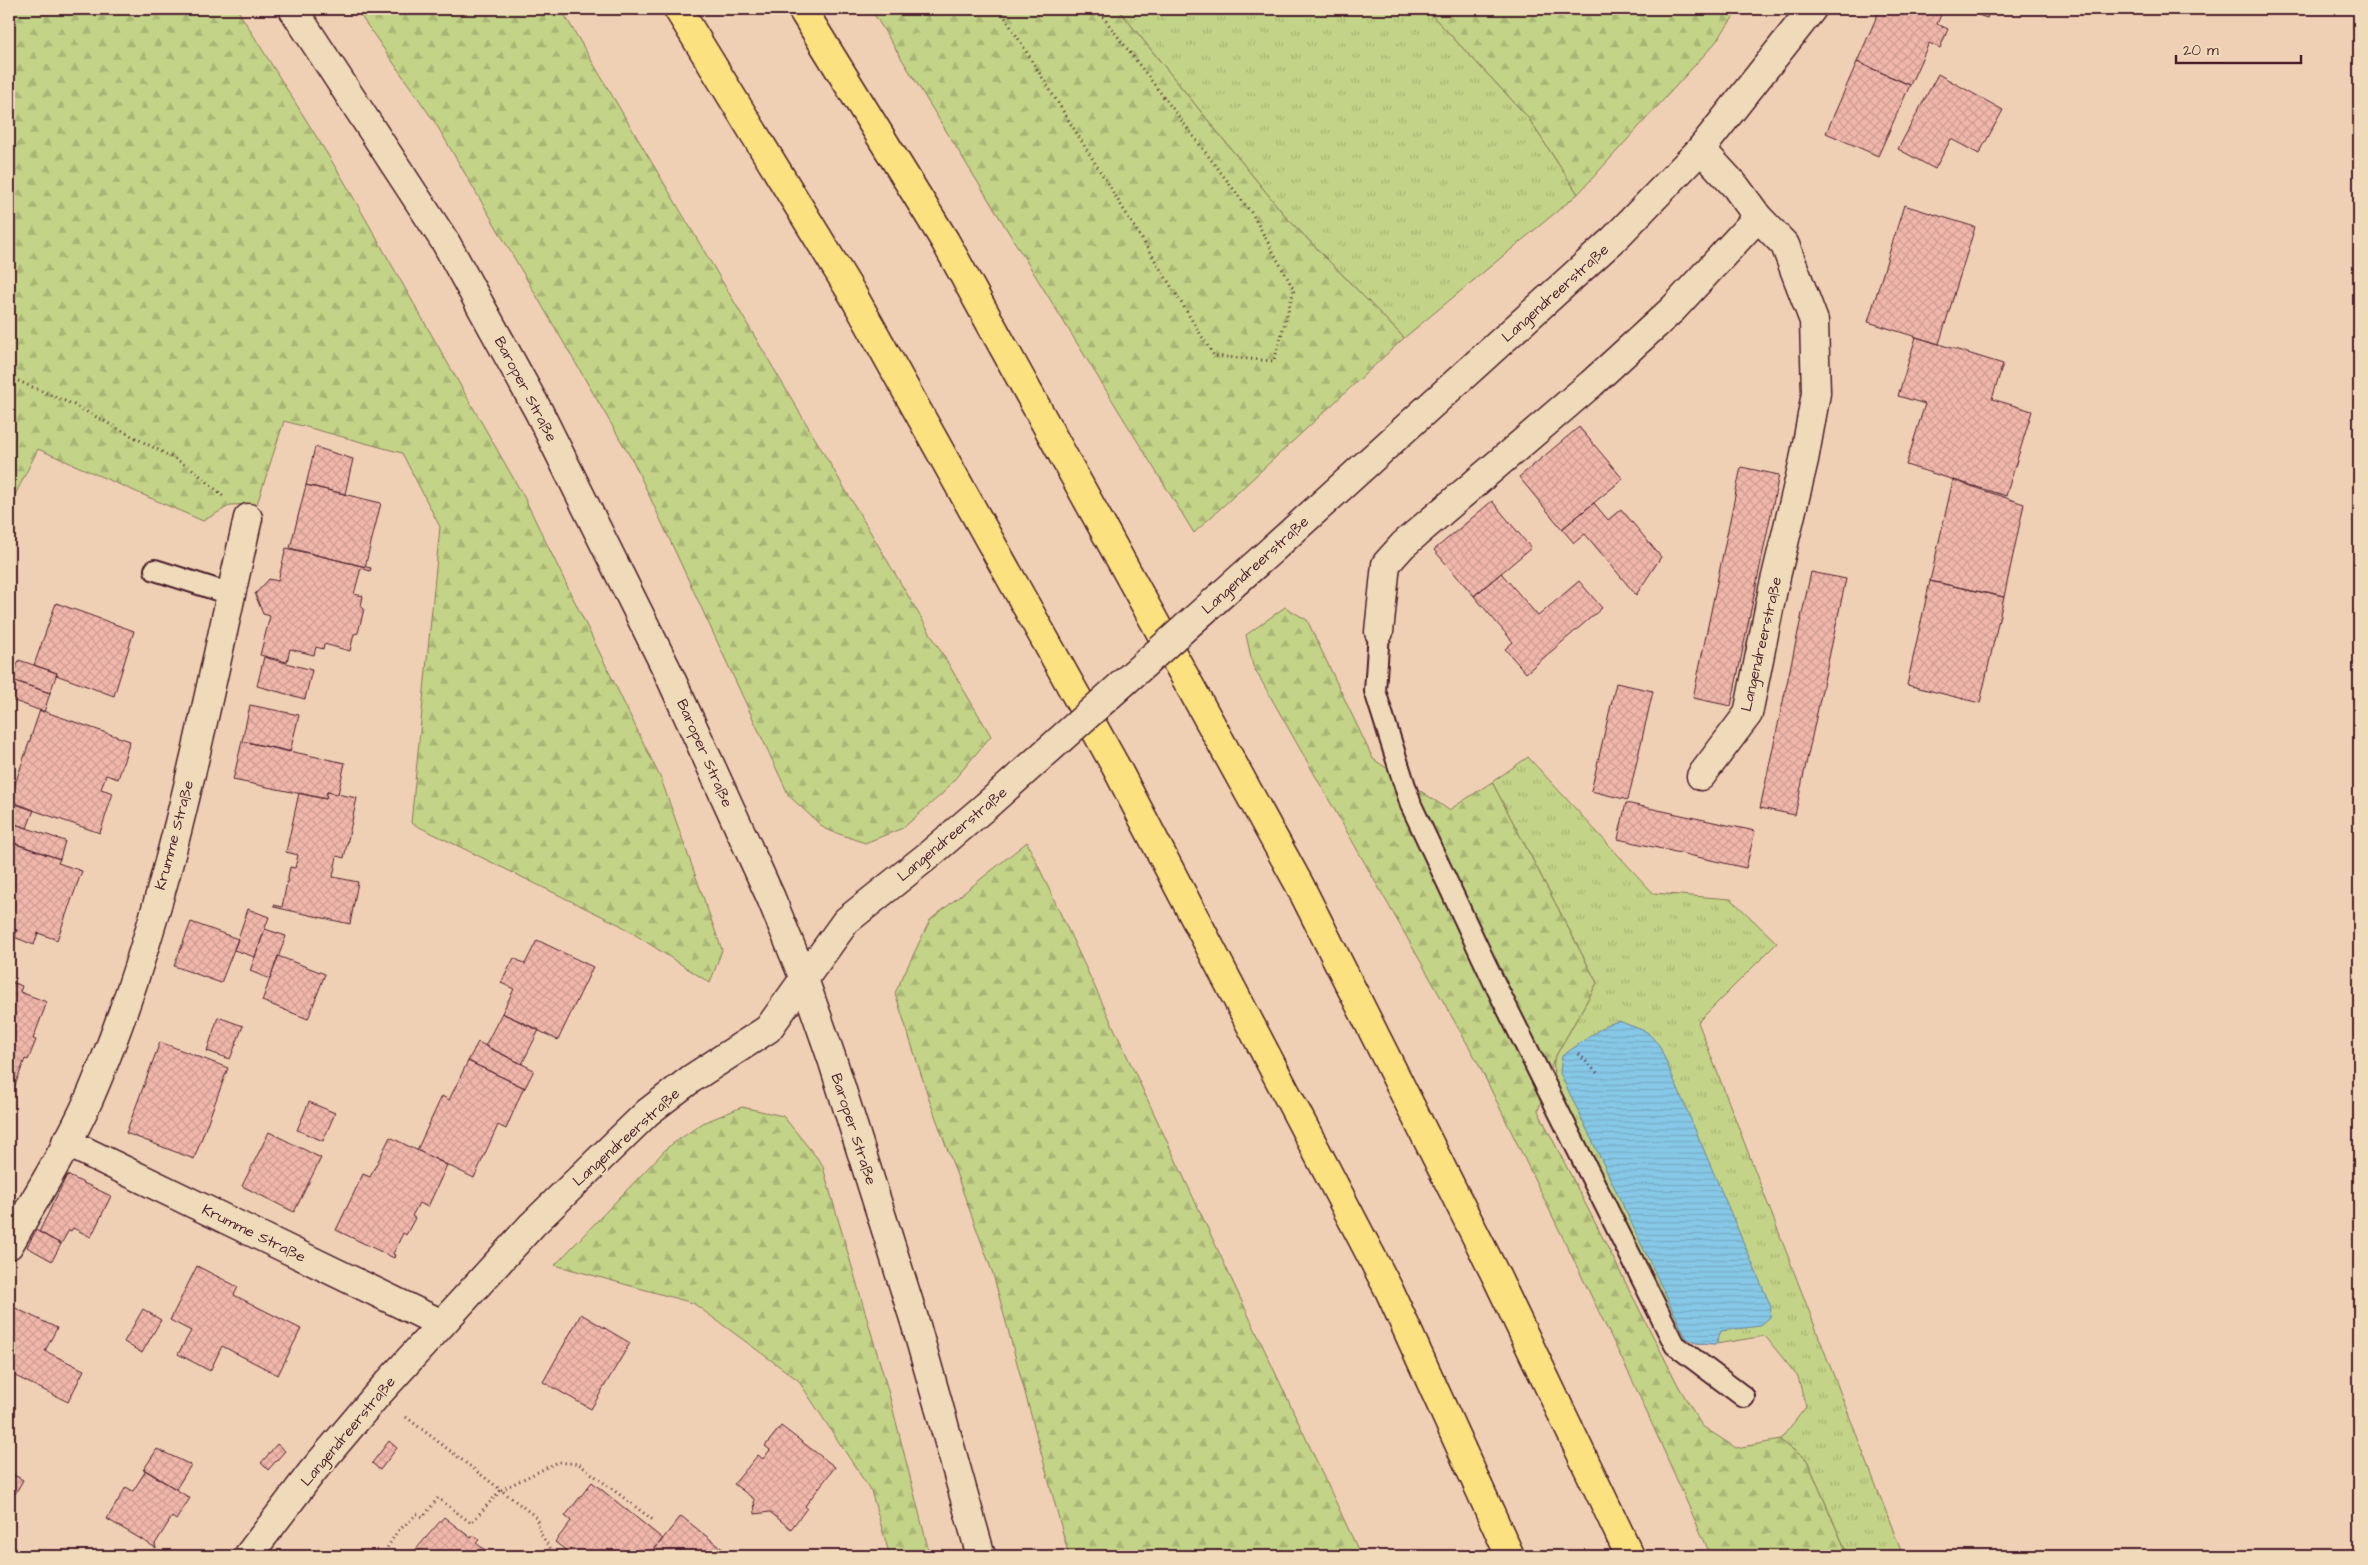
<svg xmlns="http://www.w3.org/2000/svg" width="2368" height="1565" font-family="'Architects Daughter',sans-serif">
  <defs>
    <pattern id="grass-tufts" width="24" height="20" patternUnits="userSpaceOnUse" patternTransform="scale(1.25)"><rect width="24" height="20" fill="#c3d387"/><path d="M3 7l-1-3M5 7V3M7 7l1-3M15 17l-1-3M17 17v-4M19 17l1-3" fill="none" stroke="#a9b575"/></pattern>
    <pattern id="forest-firs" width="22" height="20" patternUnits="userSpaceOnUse" patternTransform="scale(1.25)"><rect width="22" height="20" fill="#c3d387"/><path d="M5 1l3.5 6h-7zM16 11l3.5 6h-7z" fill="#a9b575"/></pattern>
    <pattern id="water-rules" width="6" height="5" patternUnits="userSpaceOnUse" patternTransform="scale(1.25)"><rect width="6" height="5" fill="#86c8e7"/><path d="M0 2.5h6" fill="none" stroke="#75abc6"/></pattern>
    <pattern id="building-cross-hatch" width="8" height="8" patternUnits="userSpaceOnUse" patternTransform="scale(1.25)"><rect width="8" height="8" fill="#f1b7ab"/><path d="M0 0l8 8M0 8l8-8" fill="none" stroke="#d09d93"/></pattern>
  </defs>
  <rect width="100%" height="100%" fill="#f0d0b5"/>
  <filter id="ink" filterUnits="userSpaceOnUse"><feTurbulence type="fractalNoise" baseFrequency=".02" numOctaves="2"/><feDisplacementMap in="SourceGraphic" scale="10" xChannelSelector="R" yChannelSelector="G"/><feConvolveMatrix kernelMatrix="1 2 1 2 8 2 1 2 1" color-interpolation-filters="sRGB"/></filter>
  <g filter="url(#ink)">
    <path fill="url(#grass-tufts)" stroke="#867959" d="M1118,9H1426L1527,116L1578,194L1404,338L1286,217Z
      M1528,757L1653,893L1731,899L1777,943L1698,1022L1903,1556H1848L1807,1460L1780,1440L1806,1407L1798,1377L1765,1336L1716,1344L1697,1343L1682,1336L1553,1081L1554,1059L1597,983L1492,782Z"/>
    <path fill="url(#forest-firs)" stroke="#867959" d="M9,9H237L344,181L524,497L661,779L722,950L710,983L620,925L411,823L440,527L402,453L284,421L257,504L231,505L203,521L38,449L9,507Z
      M356,9H561L991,736L943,793L903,828L865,843L825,829L789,796L634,463L436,124Z
      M871,9H1118L1286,217L1404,338L1194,533Z
      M1426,9H1739L1715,43L1578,194L1527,116Z
      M1285,607L1307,620L1373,759L1449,810L1492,782L1597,983L1554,1059L1538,1111L1679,1387L1702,1426L1736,1448L1780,1440L1807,1460L1848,1556H1711L1635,1386L1477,1061L1253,666L1246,635Z
      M1027,842L1361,1556H1069L993,1274L929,1099L895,993L930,920Z
      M742,1107L783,1116L822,1164L889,1394L930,1556H890L871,1491L798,1380L693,1303L555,1265L668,1147L703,1123Z"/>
    <path fill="url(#water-rules)" stroke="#6e849c" d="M1619,1021L1647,1032L1659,1045L1771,1307L1770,1317L1760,1326L1721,1331L1716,1344L1697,1343L1686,1338L1560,1073L1562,1056L1606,1025Z"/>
    <path fill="url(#building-cross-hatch)" stroke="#4a1f2b" d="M1880,9H1928L1941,15L1937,24L1948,29L1940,48L1929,43L1910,85L1857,62Z
      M1980,9H1991L1987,18L1978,15Z
      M1857,62L1910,85L1878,156L1826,133Z
      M1938,74L2003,110L1979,154L1951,139L1935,169L1898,149Z
      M1904,205L1975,227L1939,344L1868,322Z
      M1916,337L2003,364L1992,399L2032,411L2006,496L1906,465L1925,404L1898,396Z
      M1579,427L1623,479L1562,529L1519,477Z
      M315,447L353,459L345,494L306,485Z
      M1741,467L1779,475L1731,706L1693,698Z
      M1953,480L2024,504L2004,597L1930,581Z
      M306,485L381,503L365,567L290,548Z
      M1492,501L1531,548L1474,596L1434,550Z
      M1594,503L1608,520L1621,509L1661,557L1636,595L1585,534L1574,543L1562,529Z
      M286,548L371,568L370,571L361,568L354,594L363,596L361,606L364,609L358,633L354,634L350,651L324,644L323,649L316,647L314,655L290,649L287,662L260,655L270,616L263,614L255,594L269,579L278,581Z
      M1811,572L1846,579L1795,815L1760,808Z
      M1501,573L1538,616L1579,581L1602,608L1526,673L1505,649L1513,642L1474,596Z
      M1930,581L2004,597L1980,703L1907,685Z
      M56,603L134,631L114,696L56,675L57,673L34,665Z
      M264,657L312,670L305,699L257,686Z
      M19,660L57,673L50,693L12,680Z
      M12,680L50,693L44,712L9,699V689Z
      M1616,683L1653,691L1628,800L1591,791Z
      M250,705L299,715L290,752L242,741Z
      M40,710L130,741L118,779L106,775L101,789L113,793L100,833L9,802Z
      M242,741L345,763L338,794L327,792L326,799L233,780Z
      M327,792L357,798L344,858L337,856L333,877L358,882L350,924L274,907V905L282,907L290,867L295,868L298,855L286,852L299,793L326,799Z
      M13,802L34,810L27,828L9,822V813Z
      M1626,803L1755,831L1746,868L1618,839Z
      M9,822L65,841L60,859L9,842Z
      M14,843L60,859L58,863L82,871L57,940L38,933L34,945L14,937L17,930L9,927V858Z
      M248,909L269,917L255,957L234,950Z
      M191,922L238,939L221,983L174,966Z
      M9,927L17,930L9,953Z
      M265,929L286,936L270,979L250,971Z
      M537,940L593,967L558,1040L502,1013L514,989L501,983L514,958L525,964Z
      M278,956L325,974L308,1019L262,1001Z
      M9,981L22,986L20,992L47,1002L33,1039L36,1040L28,1060L25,1059L11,1096L9,1095Z
      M502,1013L539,1030L522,1064L485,1046Z
      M218,1017L243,1026L230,1059L207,1051Z
      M160,1042L228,1068L194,1159L126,1133Z
      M478,1042L534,1070L525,1088L468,1061Z
      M468,1061L525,1088L523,1089L506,1129L498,1125L474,1178L417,1150L442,1096L449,1100Z
      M309,1102L335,1113L323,1141L297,1130Z
      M269,1132L321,1158L294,1212L242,1186Z
      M390,1137L447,1165L428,1207L419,1203L412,1216L415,1218L406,1235L403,1233L393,1254L395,1255L394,1258L336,1230L363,1174L370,1177Z
      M67,1175L111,1196L91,1237L73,1228L71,1231L69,1230L61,1244L39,1232Z
      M36,1230L61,1244L52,1261L27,1247Z
      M197,1266L238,1287L234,1295L301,1329L278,1375L222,1346L210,1371L178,1354L191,1331L170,1320Z
      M9,1305L57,1328L45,1351L84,1370L68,1402L9,1373Z
      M143,1309L161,1320L142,1353L124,1342Z
      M581,1314L630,1343L591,1409L543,1382Z
      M781,1426L835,1467L805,1506L807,1508L791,1529L770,1512L755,1514L754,1499L734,1484L758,1455L763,1459L770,1450L765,1446Z
      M389,1441L397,1448L380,1470L372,1463Z
      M277,1444L285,1451L268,1470L261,1463Z
      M157,1449L191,1465L176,1489L144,1469Z
      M143,1469L190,1498L176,1520L172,1517L155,1544L156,1548L107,1519L126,1487L133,1491L145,1472Z
      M9,1472L23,1480L15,1494L9,1490Z
      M592,1482L663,1539L649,1556H573L555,1542L571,1521L565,1516Z
      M681,1516L725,1551L721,1556H649Z
      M444,1517L471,1538L473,1535L479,1540L476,1543L493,1556H410Z"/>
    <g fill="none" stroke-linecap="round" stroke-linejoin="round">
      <g stroke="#4a1f2b" stroke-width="24">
        <path id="service" d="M155,570L230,594
          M1379,632L1375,691L1411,805L1494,982L1675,1345L1744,1397"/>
      </g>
      <g stroke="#4a1f2b" stroke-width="31">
        <path id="minor" d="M1701,149L1736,187L1758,217L1785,245L1814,321L1816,393L1804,460L1773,589L1748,714L1701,776
          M1379,632L1386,564L1403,545L1591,384L1673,309L1758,217
          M66,1142L442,1324
          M9,1245C37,1194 73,1139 95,1085C170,905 205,708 248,518
          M248,1556L312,1472L377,1395L532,1225L648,1112L691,1079L768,1029L804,979"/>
      </g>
      <g stroke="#4a1f2b" stroke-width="31">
        <path id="secondary" d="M293,9L446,243L539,412L667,670L771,898L804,979L833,1062L915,1322L981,1556
          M1275,547L1614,239L1701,149L1812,9
          M804,979L846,921L930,854L986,806"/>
      </g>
      <g stroke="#4a1f2b" stroke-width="31">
        <path id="motorway" d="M678,9L853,295L1116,767L1389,1290L1510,1556
          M802,9L945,241L1299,884L1497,1278L1630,1556"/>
      </g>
      <path stroke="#4a1f2b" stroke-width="3" stroke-dasharray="1 4" stroke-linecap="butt" d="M1000,9L1214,356L1274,361L1294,290L1253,215L1097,9
        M9,377L74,405L190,467L223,496
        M1579,1054L1598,1074
        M406,1417L501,1490L558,1462L579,1464L653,1520
        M382,1556L397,1532L417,1514L423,1517L438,1498L471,1523L501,1490L536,1517L541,1534L555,1556"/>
      <use href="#service" stroke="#efdbb9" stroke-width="20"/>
      <use href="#minor" stroke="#efdbb9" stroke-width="28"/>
      <use href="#secondary" stroke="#efdbb9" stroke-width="28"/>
      <use href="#motorway" stroke="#fbe180" stroke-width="28"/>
      <g stroke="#4a1f2b" stroke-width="31" stroke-linecap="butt">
        <path id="secondary-bridge" d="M986,806L1275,547"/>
      </g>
      <use href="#secondary-bridge" stroke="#efdbb9" stroke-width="28"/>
    </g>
  </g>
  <g text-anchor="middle" stroke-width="4" stroke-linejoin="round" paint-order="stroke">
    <g font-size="15" fill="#4a1f2b" stroke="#efdbb9">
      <text transform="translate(1555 293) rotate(-42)" y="5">Langendreerstraße</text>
      <text transform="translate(526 389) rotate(62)" y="5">Baroper Straße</text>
      <text transform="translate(1255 565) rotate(-42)" y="5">Langendreerstraße</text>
      <text transform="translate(1761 644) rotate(-77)" y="5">Langendreerstraße</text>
      <text transform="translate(705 753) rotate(66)" y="5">Baroper Straße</text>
      <text transform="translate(952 834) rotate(-40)" y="5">Langendreerstraße</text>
      <text transform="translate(174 835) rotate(-75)" y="5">Krumme Straße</text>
      <text transform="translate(854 1129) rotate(72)" y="5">Baroper Straße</text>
      <text transform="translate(626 1137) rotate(-42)" y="5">Langendreerstraße</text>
      <text transform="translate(254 1233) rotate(26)" y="5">Krumme Straße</text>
      <text transform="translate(348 1431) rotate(-50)" y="5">Langendreerstraße</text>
    </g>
  </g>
  <rect width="2368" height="1565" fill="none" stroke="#efdbb9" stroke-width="30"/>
  <rect x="15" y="15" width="2338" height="1535" fill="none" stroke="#4a1f2b" stroke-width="2" filter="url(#ink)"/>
  <path d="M2176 55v8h125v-8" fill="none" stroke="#4a1f2b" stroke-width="2.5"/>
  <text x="2183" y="55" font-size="15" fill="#4a1f2b" stroke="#efdbb9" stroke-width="4" paint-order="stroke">20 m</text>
</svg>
